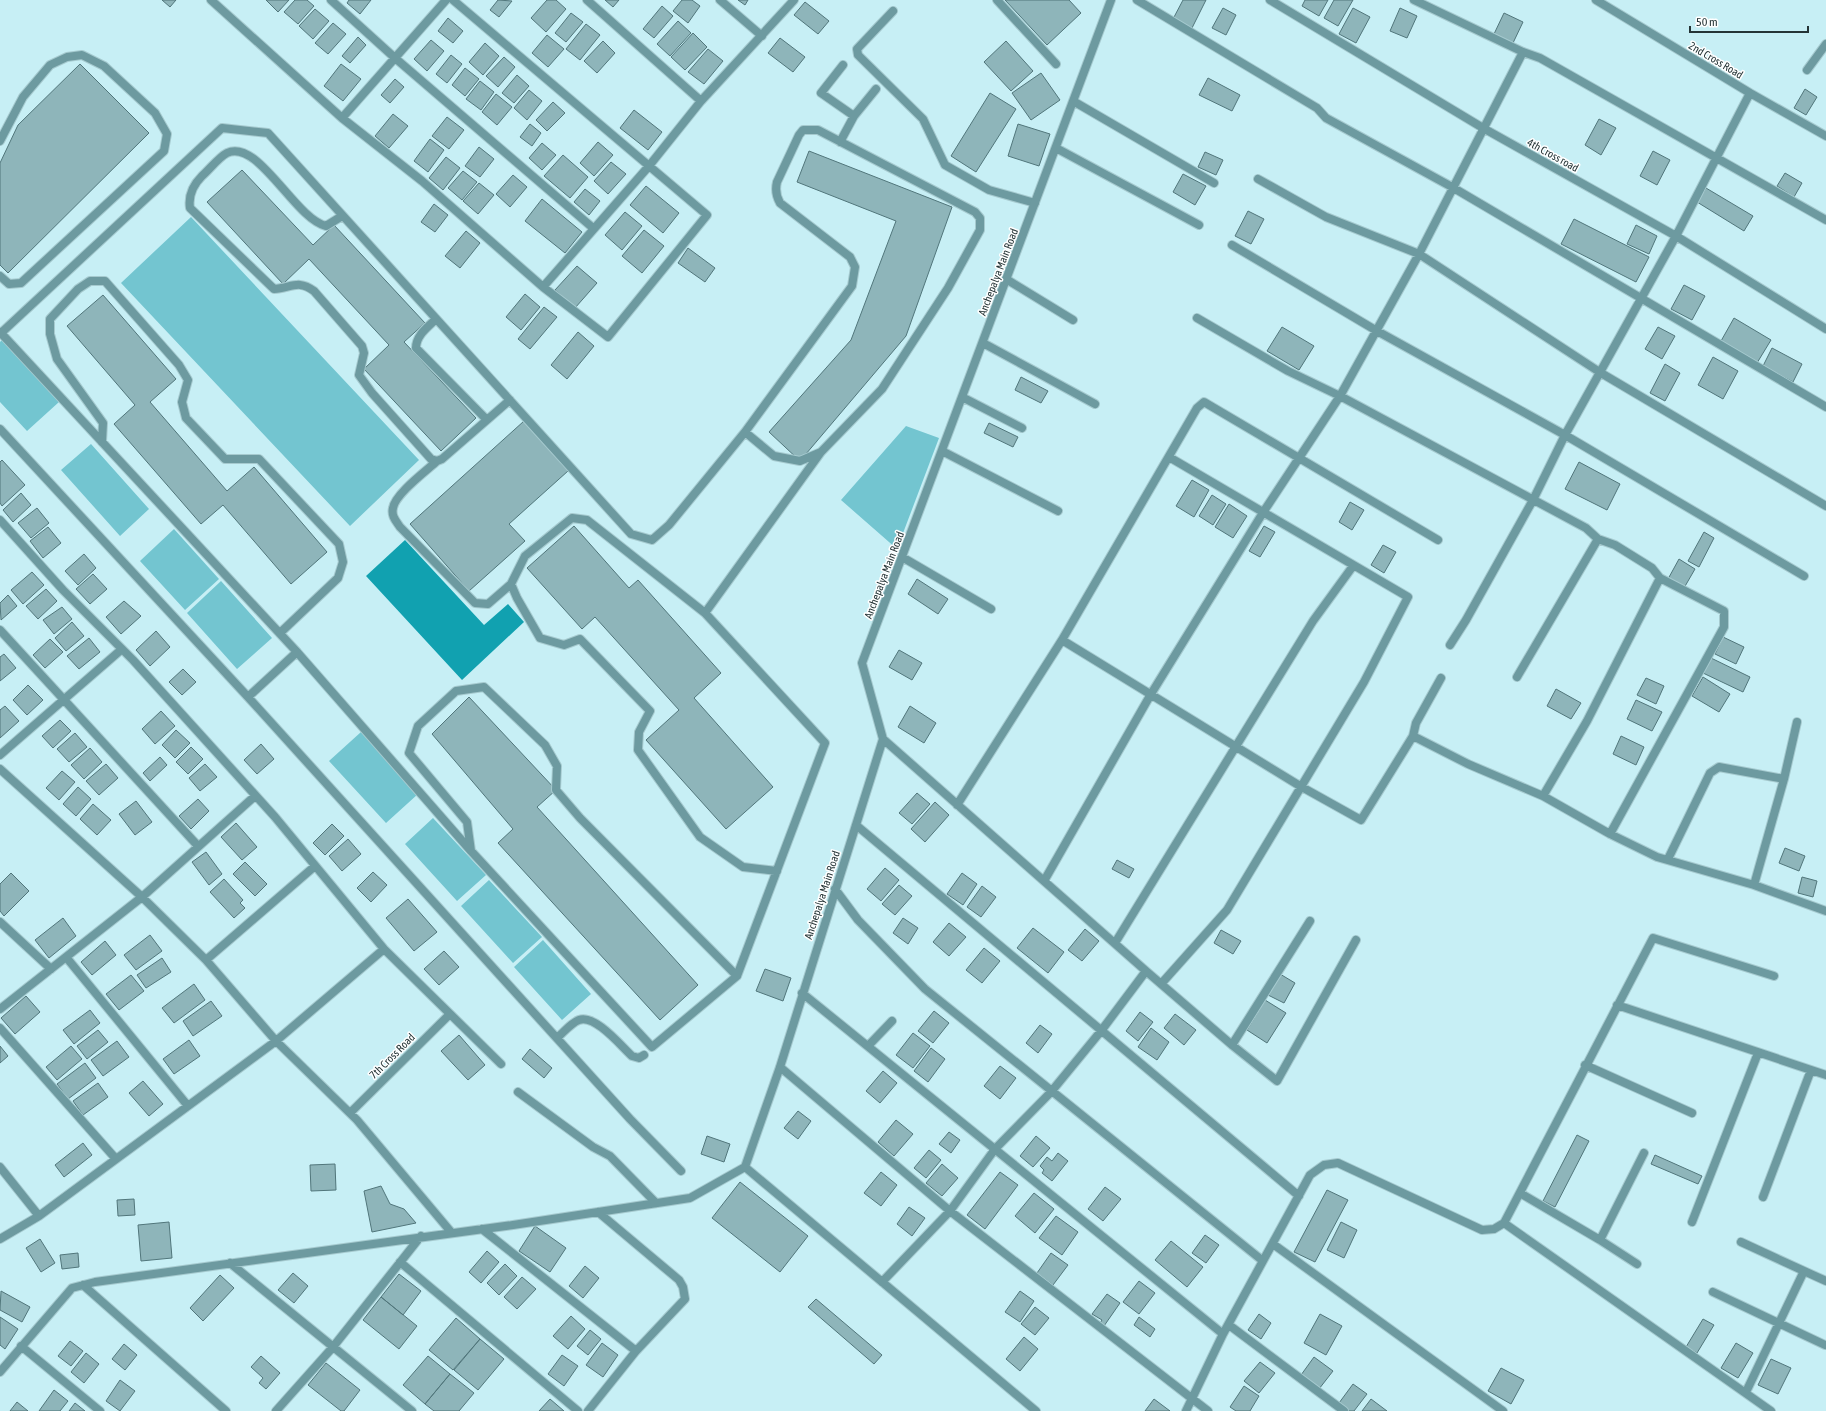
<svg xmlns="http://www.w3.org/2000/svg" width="1826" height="1411" font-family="'Asap Condensed',sans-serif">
  <rect width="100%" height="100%" fill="#c7eff5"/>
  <path fill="#73c5d0" d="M191,217L419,460L350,526L121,283Z
    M2,340L59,402L27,431L0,402V342Z
    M906,426L939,438L897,549L841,500Z
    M91,444L149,509L120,536L61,470Z
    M174,529L219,579L185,610L140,561Z
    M221,581L272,638L237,669L187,613Z
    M361,732L418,794L386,823L329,761Z
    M433,818L486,875L457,901L405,844Z
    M489,880L542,937L513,963L461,906Z
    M543,940L591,994L562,1020L514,967Z"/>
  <path fill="#11a1b0" d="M405,540L484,625L508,604L524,622L462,680L366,576Z"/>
  <path fill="#8eb5ba" stroke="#51767b" d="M162,0H176L170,7Z
    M266,0H289L278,12Z
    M295,0H307L314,6L298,24L284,12Z
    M349,0H371L360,14L347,3Z
    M498,0L512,1L499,17L490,10Z
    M547,0H556L566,9L546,32L531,18Z
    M605,0H619L613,7Z
    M682,0H692L700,6L688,23L673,11Z
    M738,0H748L745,5Z
    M1005,0H1069L1081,13L1047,45Z
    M1183,0H1206L1192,28L1173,19Z
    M1305,0H1328L1319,16L1302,6Z
    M1334,0H1353L1338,26L1324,18Z
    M805,2L829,21L818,34L794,15Z
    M662,6L673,16L654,38L643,29Z
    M1223,8L1236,15L1226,35L1212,28Z
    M1353,8L1370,17L1356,43L1339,34Z
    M1400,8L1417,16L1407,38L1390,31Z
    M315,9L329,21L313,39L299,26Z
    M571,13L583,22L566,42L555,33Z
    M1504,13L1523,22L1513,43L1494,34Z
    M448,18L463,31L453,43L438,31Z
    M678,21L691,33L670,56L657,44Z
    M333,23L346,34L328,54L315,43Z
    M586,24L600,35L580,60L566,49Z
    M693,33L707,47L685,70L671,57Z
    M547,35L564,49L548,67L532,53Z
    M358,37L366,45L350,63L342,56Z
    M780,38L805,57L793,72L768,53Z
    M431,40L444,51L427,71L414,59Z
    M603,41L615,53L597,73L584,61Z
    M1006,41L1033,71L1011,91L984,62Z
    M485,43L499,56L483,75L469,62Z
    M708,49L723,61L704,84L688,72Z
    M451,55L462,64L447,83L436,74Z
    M504,57L515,67L498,87L486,76Z
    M80,64L149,133L8,273L0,265V163L18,125Z
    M341,64L361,79L343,101L324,86Z
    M465,68L479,79L465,96L452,85Z
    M1041,73L1060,100L1031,120L1012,93Z
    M517,75L529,86L514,103L502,93Z
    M1208,78L1240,95L1232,111L1199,95Z
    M395,79L404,87L390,103L381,95Z
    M480,81L494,92L481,110L466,99Z
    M1805,89L1817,97L1806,115L1794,108Z
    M529,90L542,101L527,120L514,108Z
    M990,93L1016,109L976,172L951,156Z
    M496,94L512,107L497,125L482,112Z
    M553,102L565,113L547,131L536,120Z
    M634,110L662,132L648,150L620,128Z
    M393,114L408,126L389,148L375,136Z
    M447,117L464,130L449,149L432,136Z
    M1599,119L1616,128L1601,155L1585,145Z
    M530,124L541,133L532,146L520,137Z
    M1018,124L1050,134L1039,166L1008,156Z
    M430,139L444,150L428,172L414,161Z
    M598,142L613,155L594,176L580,163Z
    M542,143L556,155L542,170L529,158Z
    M479,147L494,159L480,177L465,166Z
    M809,151L952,207L906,336L800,461L769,432L851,340L896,221L797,182Z
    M1653,151L1670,160L1657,185L1640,176Z
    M1205,152L1223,160L1216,175L1198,167Z
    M563,155L588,177L570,198L544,176Z
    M446,157L460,168L443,190L429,178Z
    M611,162L626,174L608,194L594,181Z
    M242,170L313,245L334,225L425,323L404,342L476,418L441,451L364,369L389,345L309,259L283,284L207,202Z
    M463,171L477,182L462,200L448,188Z
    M1785,173L1802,183L1794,197L1777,186Z
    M1183,174L1206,186L1195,205L1173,192Z
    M513,175L527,187L510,207L496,194Z
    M479,183L494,195L478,214L463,201Z
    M646,186L679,213L663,233L630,205Z
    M1706,188L1753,216L1744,231L1697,202Z
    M585,189L600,201L589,215L574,202Z
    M542,199L582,232L565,253L525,221Z
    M434,204L448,215L435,232L421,222Z
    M1248,211L1264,219L1251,244L1235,236Z
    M625,212L642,226L622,250L605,235Z
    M1574,219L1649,257L1636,282L1561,244Z
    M1636,225L1657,236L1649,254L1627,244Z
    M644,230L664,246L642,273L622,256Z
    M466,231L480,243L460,268L445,256Z
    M688,248L715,268L705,282L678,263Z
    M577,266L597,283L575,308L555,290Z
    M1684,285L1705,296L1692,320L1671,309Z
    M525,294L540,307L521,330L506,317Z
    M103,295L176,379L150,402L227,491L254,467L327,552L291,584L223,505L201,524L114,424L135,405L67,326Z
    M544,307L557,317L530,349L518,339Z
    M1734,318L1771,340L1757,363L1721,341Z
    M1282,327L1314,346L1299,370L1267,351Z
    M1658,327L1675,336L1662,359L1645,349Z
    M578,332L594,346L567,379L551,365Z
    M1772,348L1802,364L1793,382L1763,366Z
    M1713,357L1738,371L1723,399L1698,385Z
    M1665,364L1680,373L1665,401L1650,393Z
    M1021,377L1048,391L1041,403L1015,390Z
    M524,421L568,471L509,524L525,541L469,591L410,524Z
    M989,423L1018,437L1013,447L984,433Z
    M2,460L25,485L2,506L0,503V462Z
    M1579,462L1620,484L1607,510L1565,489Z
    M1192,480L1209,490L1194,517L1176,506Z
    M21,493L31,505L13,522L3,510Z
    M1212,495L1226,504L1213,525L1199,516Z
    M1350,502L1364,510L1352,530L1339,522Z
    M1229,504L1247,516L1233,538L1215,527Z
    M37,508L49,523L31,538L18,523Z
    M574,526L629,588L638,580L721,673L694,698L773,787L726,829L646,740L679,710L595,617L582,629L527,568Z
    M1264,526L1275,532L1260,557L1249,551Z
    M48,527L61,543L43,558L30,541Z
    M1704,532L1714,538L1699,567L1688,561Z
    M1383,545L1396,552L1384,573L1371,565Z
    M84,554L96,568L78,585L65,571Z
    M1679,559L1695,569L1684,588L1668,579Z
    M32,572L44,585L23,604L11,590Z
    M93,574L107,589L90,604L76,589Z
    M917,579L948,599L938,614L908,594Z
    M46,589L57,601L38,619L26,606Z
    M8,595L17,606L1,620L0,603Z
    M124,601L141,616L121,634L106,617Z
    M62,607L72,619L54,634L43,620Z
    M72,622L84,636L66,651L55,638Z
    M156,631L170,647L150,666L136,650Z
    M1723,637L1744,647L1736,664L1715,654Z
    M89,638L100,652L79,669L67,656Z
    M50,639L63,652L45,668L33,655Z
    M899,650L922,663L912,680L889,667Z
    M4,654L16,668L0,681V657Z
    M1711,658L1750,677L1743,692L1703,673Z
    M183,669L196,682L182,695L169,682Z
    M1703,677L1730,694L1719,712L1692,696Z
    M1646,678L1664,686L1656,704L1637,695Z
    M28,685L43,700L27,715L13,700Z
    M1556,689L1581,703L1571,719L1547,706Z
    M469,697L556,790L537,807L698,985L660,1020L498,843L513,829L432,734Z
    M1636,700L1662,712L1652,731L1627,719Z
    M5,706L19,721L0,738V710Z
    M910,706L936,723L924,743L898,727Z
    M161,711L175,726L155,744L142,729Z
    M60,720L71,731L53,748L42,736Z
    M176,730L190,743L175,758L162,745Z
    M75,733L87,747L69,762L57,749Z
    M1621,736L1644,747L1636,765L1613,754Z
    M261,744L274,759L257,774L244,760Z
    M191,747L203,759L188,774L176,762Z
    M90,748L102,762L84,779L71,765Z
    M160,757L167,765L150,781L143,773Z
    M106,764L118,778L99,795L86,781Z
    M205,764L217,777L200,791L189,778Z
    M62,771L75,782L59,800L46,788Z
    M78,787L91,799L76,816L63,804Z
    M917,793L930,804L912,824L899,813Z
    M198,799L209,811L191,829L179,816Z
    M136,801L152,822L135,835L119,814Z
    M935,802L949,815L925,842L911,829Z
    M93,804L111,820L97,835L80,819Z
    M236,823L257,847L242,860L221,837Z
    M332,824L344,836L325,855L313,843Z
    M348,839L361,854L342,871L329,856Z
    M1785,848L1805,856L1799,871L1779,863Z
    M206,852L222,874L209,885L192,862Z
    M1117,860L1134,869L1129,878L1112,869Z
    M245,862L267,884L255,896L233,874Z
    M885,868L899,880L881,901L867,889Z
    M373,872L387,885L371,902L357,888Z
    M11,873L29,891L4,916L0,911V884Z
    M962,873L977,884L963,905L947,894Z
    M1802,877L1817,881L1813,897L1798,893Z
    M224,879L243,900L240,903L245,908L234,918L210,892Z
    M899,885L912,896L895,915L882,904Z
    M982,886L996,897L981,917L967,907Z
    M408,899L437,932L414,951L386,918Z
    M63,918L76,936L49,958L35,940Z
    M903,918L918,928L908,944L893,933Z
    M949,923L966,937L949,956L933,942Z
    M1033,928L1064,952L1048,973L1017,948Z
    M1085,929L1099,941L1082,961L1068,950Z
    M1221,930L1241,941L1233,954L1214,943Z
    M150,935L162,951L136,970L124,955Z
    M105,941L116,955L92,975L81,962Z
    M984,948L1000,961L982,983L966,970Z
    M444,951L459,967L439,985L424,969Z
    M162,958L171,972L146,988L137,975Z
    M765,969L791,978L783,1001L756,991Z
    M1280,974L1295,983L1284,1003L1268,995Z
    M131,975L144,991L119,1010L106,994Z
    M194,984L205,1000L174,1023L162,1008Z
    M26,996L40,1012L15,1034L1,1018Z
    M1265,1000L1286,1013L1267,1043L1247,1030Z
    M211,1001L222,1016L193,1036L183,1021Z
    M90,1010L100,1023L74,1044L63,1030Z
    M934,1011L949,1023L933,1043L918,1031Z
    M1140,1012L1153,1022L1138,1041L1126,1031Z
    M1175,1014L1196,1030L1184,1045L1164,1028Z
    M1040,1025L1052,1034L1038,1053L1026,1043Z
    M1151,1028L1169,1042L1157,1060L1138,1047Z
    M98,1030L108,1042L87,1059L77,1046Z
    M913,1033L930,1046L913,1068L896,1055Z
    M459,1035L485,1065L468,1080L441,1051Z
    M189,1040L200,1056L174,1074L163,1059Z
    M117,1041L129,1057L103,1076L91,1060Z
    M0,1046L8,1056L0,1063Z
    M71,1046L82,1059L57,1080L46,1067Z
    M931,1048L945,1059L928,1082L914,1071Z
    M530,1049L552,1068L544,1078L522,1059Z
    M85,1063L96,1078L68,1099L57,1084Z
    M1000,1066L1016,1078L1000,1099L984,1086Z
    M883,1071L897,1083L880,1103L866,1091Z
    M143,1081L163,1104L149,1116L129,1093Z
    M98,1083L108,1097L83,1115L73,1101Z
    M798,1111L811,1121L798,1139L784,1128Z
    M896,1120L913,1134L894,1156L878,1142Z
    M949,1132L960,1140L951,1153L939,1144Z
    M1577,1135L1589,1141L1555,1207L1543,1201Z
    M707,1136L730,1144L724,1162L701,1154Z
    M1036,1136L1050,1148L1033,1167L1020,1156Z
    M83,1143L92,1155L64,1177L55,1165Z
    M929,1150L941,1160L926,1178L914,1168Z
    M1058,1153L1068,1161L1052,1181L1042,1173L1044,1170L1040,1166L1047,1157L1052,1161Z
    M1655,1155L1702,1176L1698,1184L1651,1164Z
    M335,1164L336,1190L311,1191L310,1165Z
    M942,1164L958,1178L942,1196L926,1183Z
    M881,1172L897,1185L881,1206L864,1193Z
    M1000,1172L1018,1185L985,1229L967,1215Z
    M740,1182L808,1236L780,1272L712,1218Z
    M381,1186L390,1204L404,1209L416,1223L372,1232L364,1191Z
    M1105,1187L1121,1199L1103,1221L1088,1209Z
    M1327,1190L1348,1200L1315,1262L1294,1252Z
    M1034,1193L1054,1209L1035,1233L1015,1216Z
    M134,1199L135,1215L118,1216L117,1200Z
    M909,1207L925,1218L912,1236L897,1224Z
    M1056,1216L1078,1232L1062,1255L1039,1238Z
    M169,1222L172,1258L141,1261L138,1225Z
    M1341,1222L1357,1230L1344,1258L1327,1250Z
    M535,1226L566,1248L550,1272L519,1251Z
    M1205,1235L1219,1245L1206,1263L1192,1253Z
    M40,1239L55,1263L41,1272L26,1248Z
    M1171,1241L1203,1267L1187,1287L1155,1260Z
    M487,1251L499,1262L481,1283L469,1272Z
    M78,1253L79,1267L62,1269L60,1255Z
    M1051,1253L1068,1265L1053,1285L1037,1273Z
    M505,1264L517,1276L499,1295L487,1283Z
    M585,1266L599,1278L583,1298L569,1286Z
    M293,1273L308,1286L294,1303L278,1290Z
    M399,1274L421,1291L403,1315L381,1297Z
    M220,1275L234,1288L203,1321L190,1308Z
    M522,1277L536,1289L517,1309L504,1297Z
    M1139,1281L1155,1293L1139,1314L1123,1302Z
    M1,1291L30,1307L22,1322L0,1310Z
    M1020,1291L1034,1301L1020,1322L1005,1312Z
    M1107,1294L1120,1303L1104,1326L1100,1323L1102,1320L1092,1314Z
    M381,1297L417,1326L399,1349L363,1320Z
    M816,1299L882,1355L874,1364L808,1307Z
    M1035,1307L1049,1318L1035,1335L1021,1324Z
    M1259,1314L1271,1323L1261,1339L1248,1330Z
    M1320,1314L1342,1326L1326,1355L1304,1343Z
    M571,1316L585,1329L568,1349L553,1336Z
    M0,1317L18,1329L5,1349L0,1345Z
    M1139,1317L1155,1329L1150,1337L1134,1325Z
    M456,1318L480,1339L453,1370L429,1350Z
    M1703,1319L1714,1325L1697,1353L1686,1347Z
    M590,1330L601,1339L588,1355L577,1346Z
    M1024,1337L1038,1349L1020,1371L1006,1359Z
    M480,1339L504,1359L478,1390L454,1370Z
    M70,1341L83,1351L71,1366L58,1356Z
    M602,1343L618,1355L603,1377L586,1365Z
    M1736,1343L1753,1353L1738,1378L1721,1368Z
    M124,1344L137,1355L125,1370L112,1359Z
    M86,1353L99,1364L84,1383L71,1372Z
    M562,1355L578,1366L564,1386L548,1374Z
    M261,1356L280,1373L266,1389L259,1383L263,1378L251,1367Z
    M428,1356L450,1374L425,1404L403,1385Z
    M1314,1357L1333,1371L1319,1389L1301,1375Z
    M1771,1359L1791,1368L1778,1394L1758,1385Z
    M1260,1362L1275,1373L1259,1393L1244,1381Z
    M326,1363L360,1390L344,1411H341L308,1385Z
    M1501,1368L1524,1380L1511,1404L1488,1391Z
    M450,1374L474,1393L459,1411H434L425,1404Z
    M120,1380L135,1391L120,1411L106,1401Z
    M1353,1384L1367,1394L1354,1411H1349L1339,1403Z
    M1244,1386L1259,1396L1250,1411H1236L1230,1407Z
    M54,1390L68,1401L60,1411H39Z
    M550,1399L564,1411H539Z
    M1154,1399L1170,1411H1145Z
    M1371,1399L1387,1411H1362Z
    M17,1402L28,1411H10Z
    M75,1403L85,1411H69Z"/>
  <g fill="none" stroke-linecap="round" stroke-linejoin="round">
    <g stroke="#a6cacf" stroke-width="10">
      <path id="lane" d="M997,0L1056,64
        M893,11L857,49L858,55L923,119L945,165L989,190L1035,203
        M0,141L23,97L50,65L67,57L82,55L104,66L155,113L167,134L164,151L21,283L9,284L0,276
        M1006,279L1073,320
        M518,1092L593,1147L610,1156L656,1203"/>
    </g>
    <g stroke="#a6cacf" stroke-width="10">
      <path id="street" d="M211,0L342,118L422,181L543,287L608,337L707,215L453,0
        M331,0L395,58L593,228
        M587,0L701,101
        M720,0L762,36
        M1137,0L1317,108L1326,118L1452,187L1826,407
        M1270,0L1483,128L1676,236L1826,329
        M1414,0L1523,52L1540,58L1826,220
        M1596,0L1750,93L1826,136
        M843,65L821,93L854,116L876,89
        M1807,70L1826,44
        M1073,101L1214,183
        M342,118L446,0
        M840,142L854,116
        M1056,148L1199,225
        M1258,179L1326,217L1419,254L1601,373L1826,506
        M342,216L326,226C295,219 258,138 227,153C219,157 210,169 202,176C193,185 188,195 190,208L274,289C291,288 298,279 314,291L362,346L364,353L359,375L372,393L431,459L437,461L442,459L510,400
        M1232,245L1377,331L1565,435L1804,576
        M543,287L649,166L701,101L794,0
        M1197,318L1288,371L1340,396L1586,528L1598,539L1615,545L1652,568L1660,578L1724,611V627L1610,834
        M436,319C428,327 416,335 416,348L487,420
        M0,332L297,652L471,851L652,1047L737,976L825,743L705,613L587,520L572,518L525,556L511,584L517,598L540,638L564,645L580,639L650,711L639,732L638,750L700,837L743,867L777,871
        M1,333L222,128L268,133L631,534L652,540L669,525L745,432L774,456L800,461L821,452L882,389L948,288L980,230V218L975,212L818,130H803L799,135L777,182C775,190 776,196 780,203L850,257L855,267L852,286L745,432
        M983,343L1095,404
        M962,397L1022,428
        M0,429L248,697L630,1119L681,1171
        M102,442L103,423L57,359L50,334V319L78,289L90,281H105L179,365L188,380L182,402L186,418L225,459H259L339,544L343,562L338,578L280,633
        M942,451L1058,511
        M437,461C426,471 395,494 393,508C391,516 396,521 400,527L475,603L488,604L511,584
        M0,520L63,590L133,660L275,817L384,949L501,1064
        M902,557L991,609
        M705,613L821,452
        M0,630L198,846
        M1062,640L1197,408L1204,402L1438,540
        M1450,645L1466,620L1533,500L1565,435L1676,236L1750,93
        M1517,677L1598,539
        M248,697L297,652
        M1413,736L1416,723L1441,678
        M0,755L122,649
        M0,769L142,897L206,960L276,1041L357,1120L451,1232
        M1784,779L1797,722
        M1543,796L1587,721L1660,578
        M957,805L1062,640L1300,786L1361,820L1413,736L1468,764L1543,796L1610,834L1657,857L1754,885L1826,911
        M856,825L1299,1196
        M471,851L467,822L409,753L418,726L456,691L484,687L545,745L557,766L556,790L580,818L737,976
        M1668,859L1710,773L1719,767L1784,779L1754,885
        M1044,881L1151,694L1264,511L1340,396L1419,254L1523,52
        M835,889L858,920L925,989L1263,1261
        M0,922L51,969
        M1115,943L1313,621L1353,566
        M66,957L188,1106
        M206,960L315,866
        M1146,971L1232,1045L1277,1081L1356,940
        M1161,984L1227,910L1364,682L1408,597L1169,457
        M802,993L1223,1334
        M1617,1005L1826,1075
        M0,1009L142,897L255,796
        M0,1028L116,1159
        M557,1038C564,1032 571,1023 579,1020C595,1014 621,1046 632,1056L639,1058L644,1055
        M1232,1045L1310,921
        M868,1046L892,1021
        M1585,1065L1692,1113
        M780,1067L950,1211L1208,1411
        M350,1113L450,1014
        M0,1167L39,1216
        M745,1167L780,1067L883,739L862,663L1111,0
        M745,1167L1036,1411
        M1520,1193L1600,1240L1637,1264
        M1763,1197L1811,1070
        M1692,1222L1758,1053
        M1504,1223L1771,1411
        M482,1229L636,1351
        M0,1239L39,1216L276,1041L384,949
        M1600,1240L1644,1153
        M1741,1242L1804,1271L1746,1392
        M1273,1244L1503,1411
        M400,1262L578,1411
        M230,1263L412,1411
        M1804,1271L1826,1281
        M882,1282L950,1211L995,1149L1051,1092L1101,1031L1146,971L883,739
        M83,1285L226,1411
        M1713,1292L1825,1345
        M1229,1325L1344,1411
        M21,1346L100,1411
        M0,1372L72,1288L95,1282L513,1225L690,1198L745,1167
        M276,1411L333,1347L421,1236
        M588,1411L636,1351L685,1299L683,1287L679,1280L598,1212
        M1186,1411L1223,1334L1310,1175L1324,1165L1338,1163L1482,1230L1494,1229L1504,1223L1653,938L1774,976"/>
    </g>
    <use href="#lane" stroke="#6d9aa0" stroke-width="8"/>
    <use href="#street" stroke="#6d9aa0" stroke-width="8"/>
  </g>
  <g text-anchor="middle" stroke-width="3" stroke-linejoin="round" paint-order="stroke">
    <g font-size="11" fill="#243436" stroke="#fff">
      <text transform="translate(1716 60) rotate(31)" y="4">2nd Cross Road</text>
      <text transform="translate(1553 155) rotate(29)" y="4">4th Cross road</text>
      <text transform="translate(998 272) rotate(-69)" y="4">Anchepalya Main Road</text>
      <text transform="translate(884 575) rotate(-69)" y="4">Anchepalya Main Road</text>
      <text transform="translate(822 895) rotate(-72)" y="4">Anchepalya Main Road</text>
      <text transform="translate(392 1056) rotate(-45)" y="4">7th Cross Road</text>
    </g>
  </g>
  <path d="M1690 26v6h118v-6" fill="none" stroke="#243436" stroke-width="2"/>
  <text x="1696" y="26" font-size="12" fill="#243436" stroke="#ffffff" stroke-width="3" paint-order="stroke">50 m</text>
</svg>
